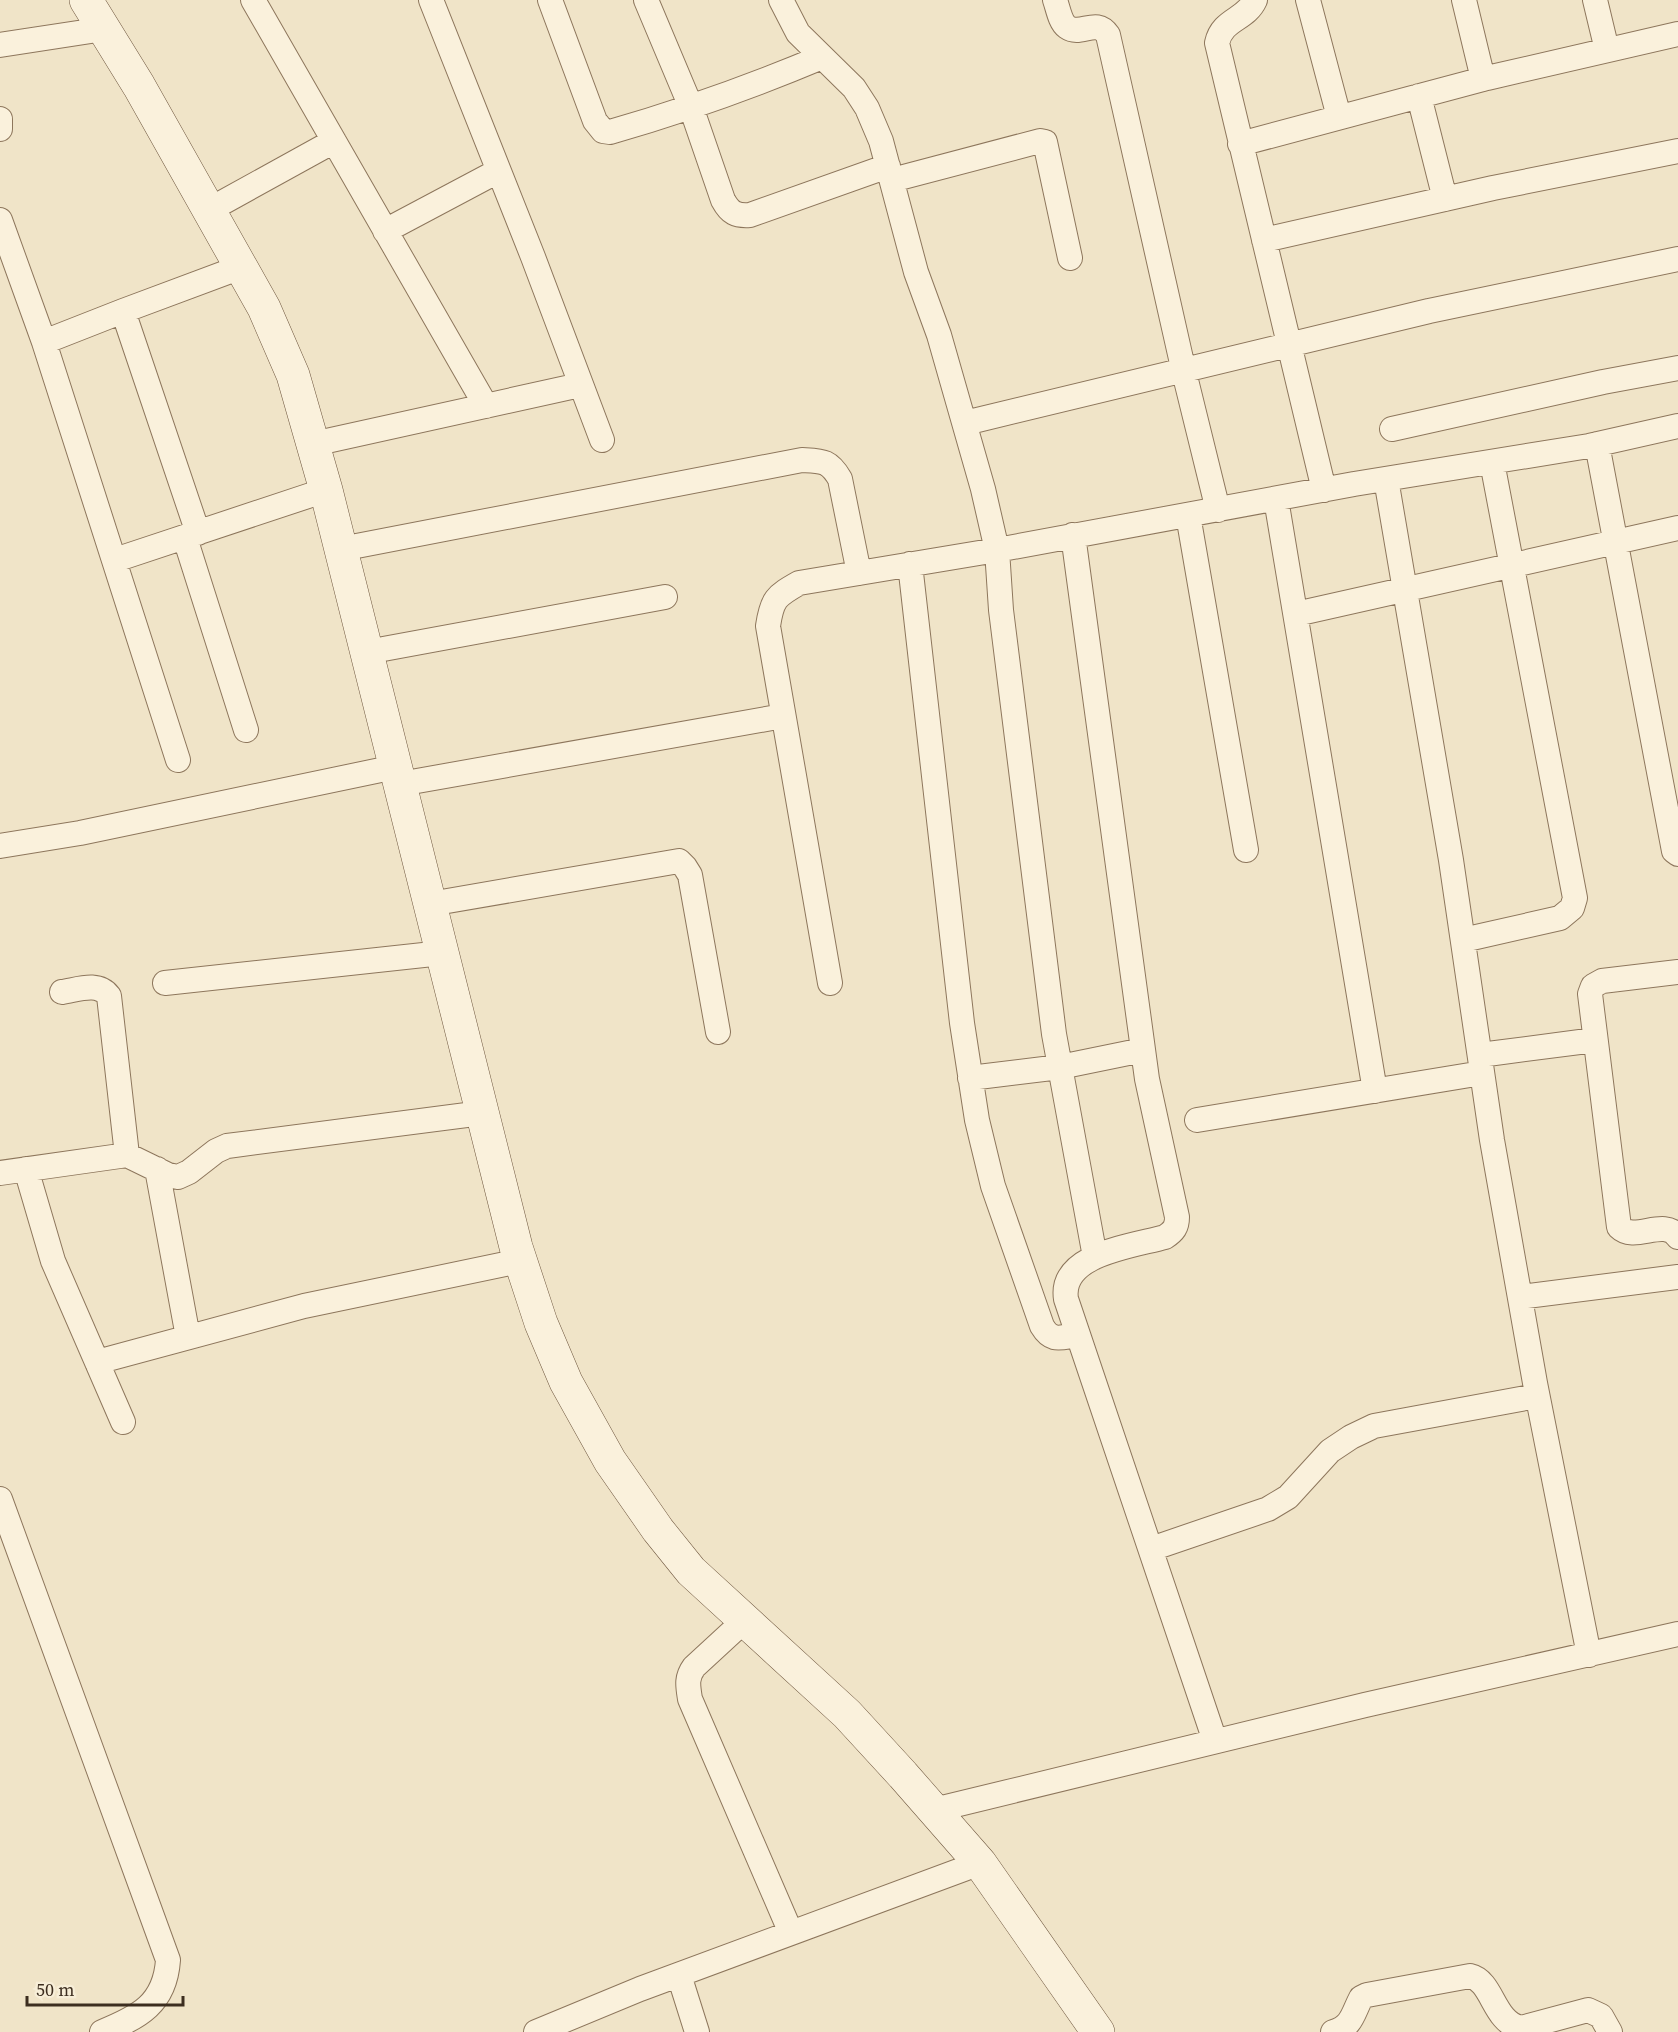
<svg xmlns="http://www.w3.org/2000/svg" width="1678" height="2032" font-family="'Source Serif 4',serif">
  <rect width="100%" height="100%" fill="#f0e4c8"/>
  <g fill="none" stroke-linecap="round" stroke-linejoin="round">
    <g stroke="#8d765c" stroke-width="26">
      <path id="street" d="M253,0L486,406
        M431,0L533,257L602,440
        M550,0L595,121L603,131L610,132C683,111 753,86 822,57
        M646,0L691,107L723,200C730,213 736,216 750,215L888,166
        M781,0L798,33L854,88L867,108L881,141L916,272L939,335L983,489L997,550L1001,610L1054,1034L1095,1257
        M1055,0C1058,8 1060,22 1067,27C1081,37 1096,17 1108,35L1184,372L1218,510
        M1255,0C1246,20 1222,19 1217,43L1324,490
        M1308,0L1339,117
        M1464,0L1483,79
        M1595,0L1607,50
        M0,45L104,29
        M1419,96L1445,199
        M0,119V129
        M1240,144L1487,78L1678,34
        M892,180L1040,141L1045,142L1070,258
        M209,210L334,141
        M0,220L44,342L178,760
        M385,231L498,171
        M1264,240L1493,188L1678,151
        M123,311L198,533
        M44,342L123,311L241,267
        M965,423L1429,311L1678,259
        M1392,429L1603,382L1678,368
        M313,444L580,385
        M1597,444L1674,851L1678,854
        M1386,479L1451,860L1492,1140L1535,1383L1589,1655
        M1276,499L1375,1091
        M1188,515L1246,850
        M1073,535L1147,1079L1177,1217C1177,1227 1174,1231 1165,1237C1133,1246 1059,1254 1066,1299L1215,1741
        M185,538L246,730
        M341,549L802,460C822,461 829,460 840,479L859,573
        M115,560L326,490
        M910,564L962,1023L977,1120L993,1186L1042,1326C1052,1343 1061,1337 1078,1335
        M1296,614L1678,528
        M367,652L665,597
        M400,784L783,716
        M0,846L80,833L395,767
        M430,904L679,861L685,867L690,875L718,1032
        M1463,940L1560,918L1572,908L1575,898L1492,462
        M1678,972L1602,981L1593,986L1590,994L1619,1227C1635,1243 1664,1217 1678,1237
        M165,983L442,953
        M830,983L768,626C772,599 776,596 799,583L997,550L1354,484L1589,446L1678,426
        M62,992C77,990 98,981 109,996L127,1155
        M1480,1055L1595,1040
        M970,1078L1060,1067L1143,1050
        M1197,1120L1482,1073
        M26,1169L53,1261L123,1422
        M157,1169L188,1337
        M0,1173L127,1155L168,1175L178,1177L189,1172L216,1151L227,1146L482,1113
        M1520,1297L1678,1277
        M97,1362L304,1306L520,1261
        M0,1499L168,1960C165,2004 139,2017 102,2032
        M1151,1549L1268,1509L1288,1497L1330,1451L1351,1437L1374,1426L1537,1396
        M745,1620L694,1667C686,1678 688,1686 690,1699L791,1933
        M934,1810L1365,1705L1678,1634
        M679,1975L697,2032
        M536,2032L640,1989L980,1863
        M1333,2032C1352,2027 1353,2013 1361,1998L1367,1995L1470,1976C1493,1981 1493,2022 1521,2028L1588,2010L1601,2016L1610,2032"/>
    </g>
    <g stroke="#6f573f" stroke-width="34">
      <path id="secondary" d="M86,0L139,86L264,308L293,375L326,490L516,1247L541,1323L566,1382L610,1461L658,1530L691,1571L847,1714L903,1775L980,1863L1098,2032"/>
    </g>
    <use href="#street" stroke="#faf1dc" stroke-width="24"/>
    <use href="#secondary" stroke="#faf1dc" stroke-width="33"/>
  </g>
  <path d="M27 1996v9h156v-9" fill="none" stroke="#3d2e20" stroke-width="3"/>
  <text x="36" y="1996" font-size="18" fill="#3d2e20" stroke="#f7eed8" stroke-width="4.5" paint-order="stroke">50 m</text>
</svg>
